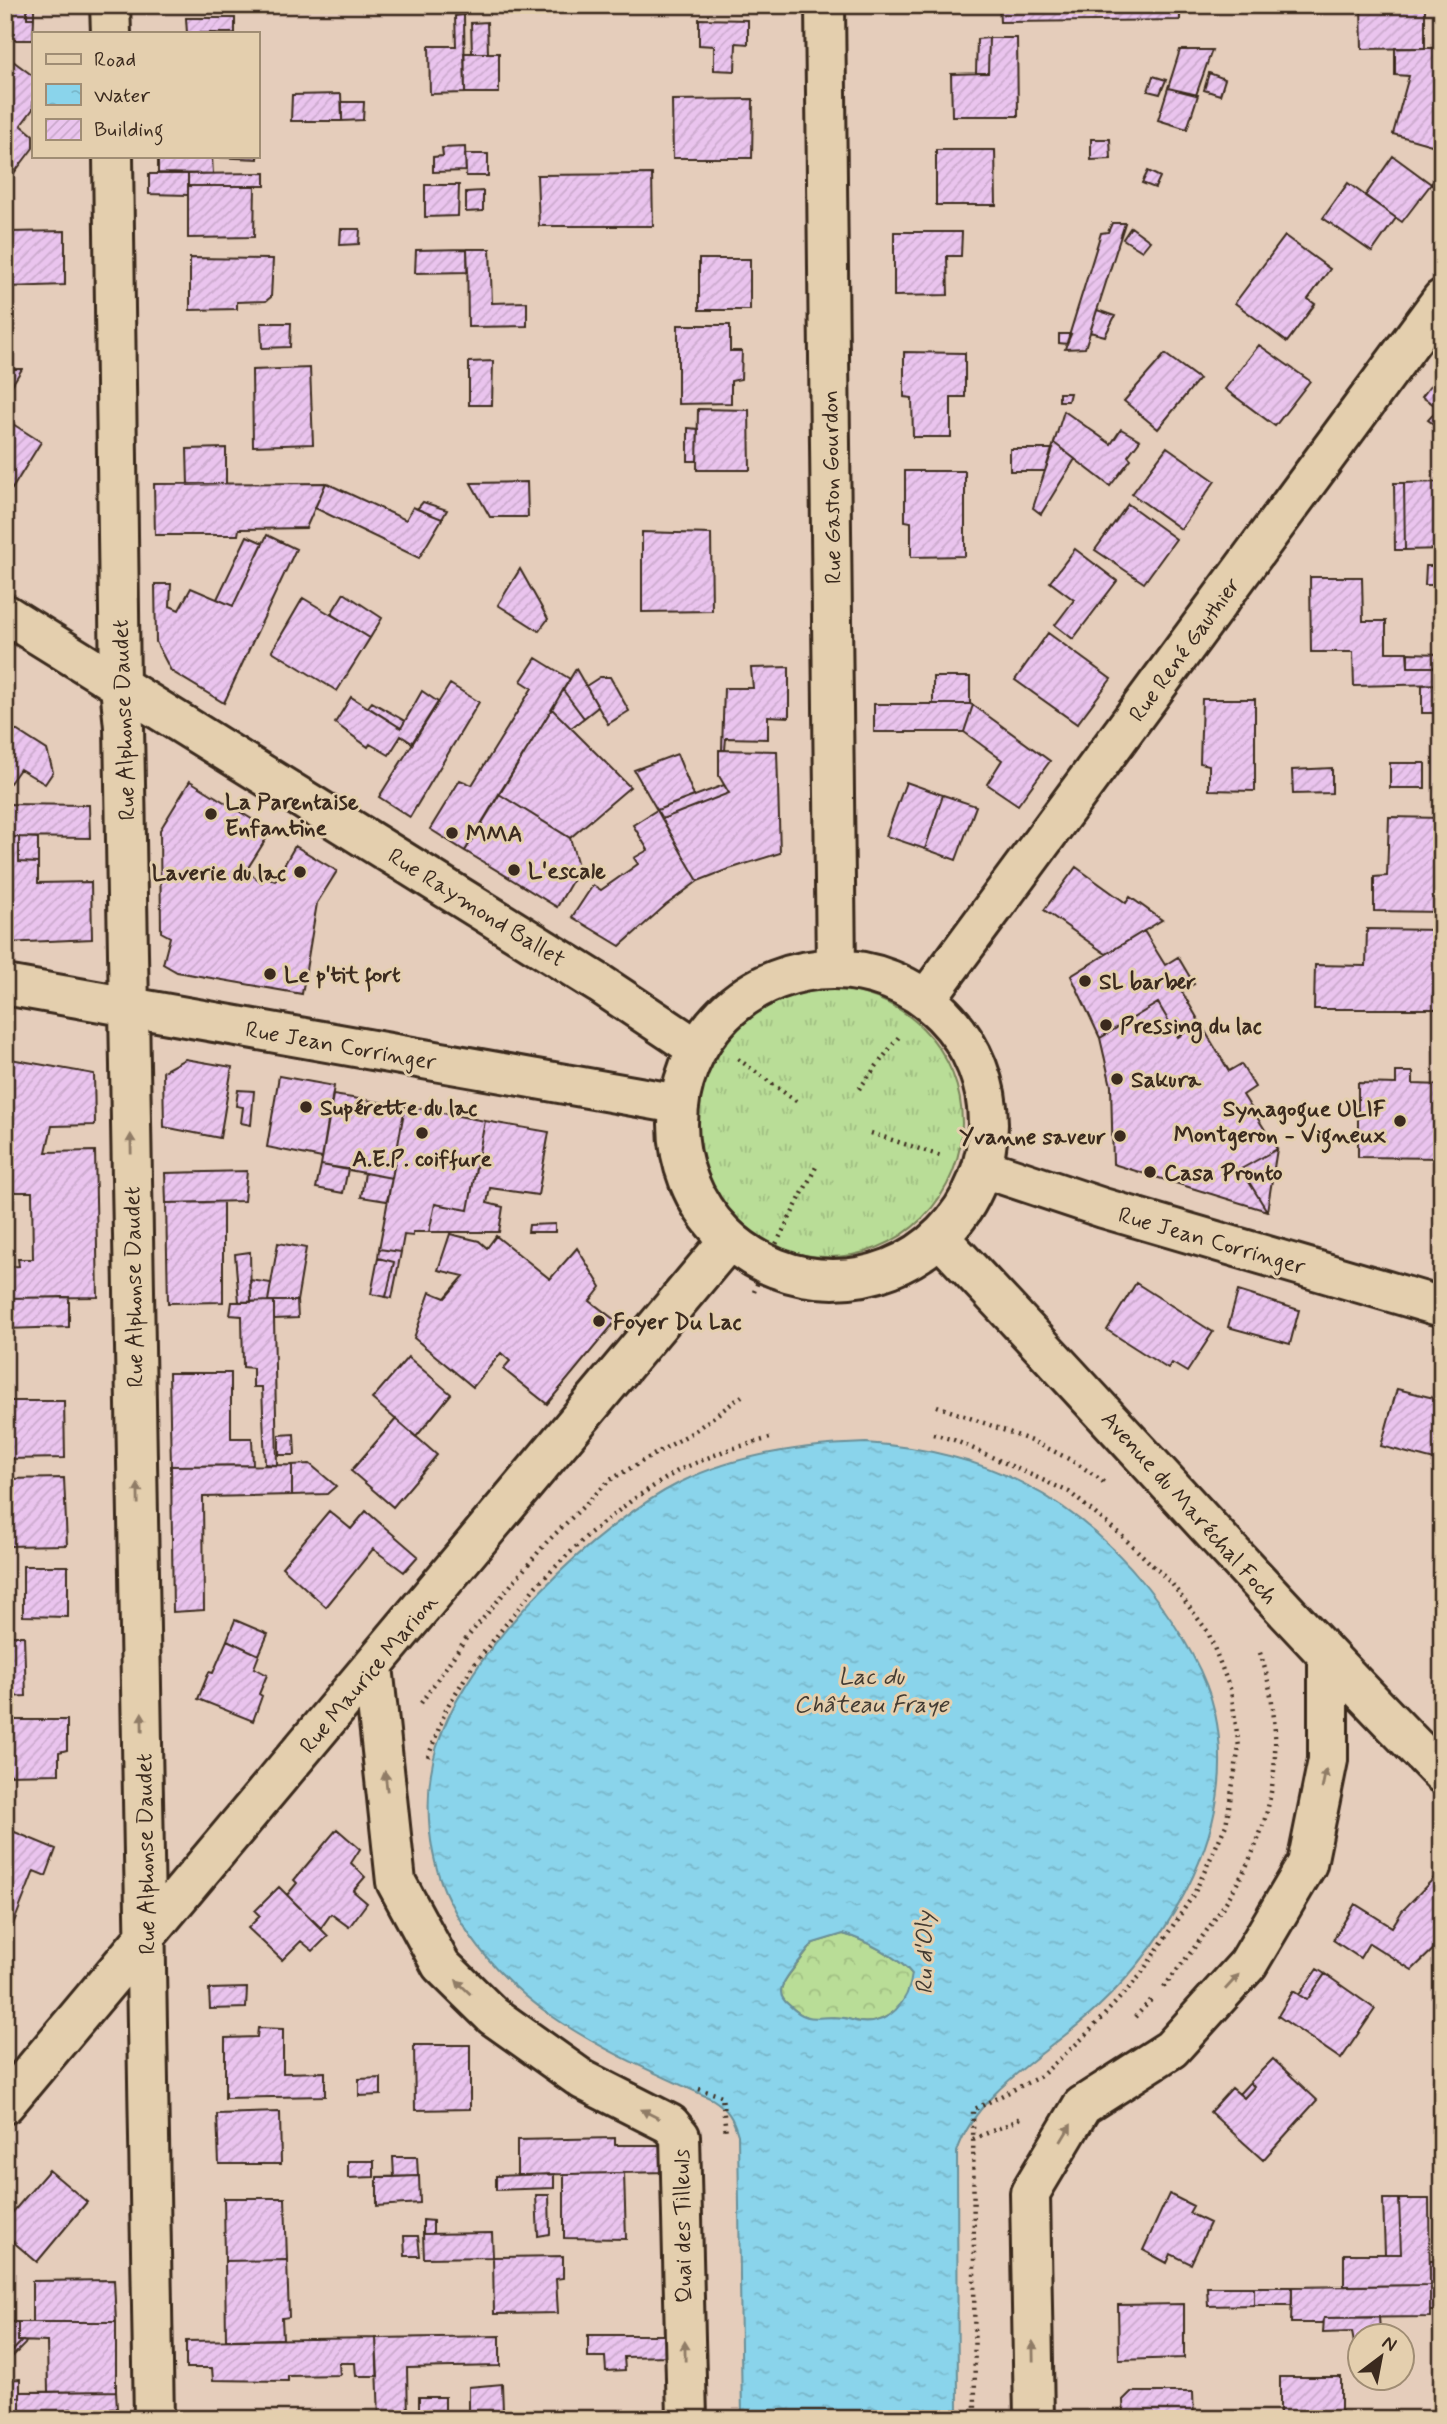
<svg xmlns="http://www.w3.org/2000/svg" width="1447" height="2424" font-family="Mynerve,sans-serif">
  <defs>
    <pattern id="grass-tufts" width="24" height="20" patternUnits="userSpaceOnUse" patternTransform="scale(1.75)"><rect width="24" height="20" fill="#b9dd97"/><path d="M3 7l-1-3M5 7V3M7 7l1-3M15 17l-1-3M17 17v-4M19 17l1-3" fill="none" stroke="#a0be82"/></pattern>
    <pattern id="forest-crowns" width="20" height="18" patternUnits="userSpaceOnUse" patternTransform="scale(1.75)"><rect width="20" height="18" fill="#b9dd97"/><path d="M2 6a3 3 0 1 1 6 0M12 15a3 3 0 1 1 6 0" fill="none" stroke="#a0be82"/></pattern>
    <pattern id="water-ripples" width="26" height="14" patternUnits="userSpaceOnUse" patternTransform="scale(1.75)"><rect width="26" height="14" fill="#8ad4eb"/><path d="M2 4q2-2 4 0t4 0M15 11q2-2 4 0t4 0" fill="none" stroke="#78b6c9"/></pattern>
    <pattern id="building-hatch" width="6" height="6" patternUnits="userSpaceOnUse" patternTransform="scale(1.75)"><rect width="6" height="6" fill="#eac4ee"/><path d="M-1 1l2-2M0 6l6-6M5 7l2-2" fill="none" stroke="#caa9cc"/></pattern>
  </defs>
  <rect width="100%" height="100%" fill="#e5cdbb"/>
  <filter id="ink" filterUnits="userSpaceOnUse"><feTurbulence type="fractalNoise" baseFrequency=".0143" numOctaves="2"/><feDisplacementMap in="SourceGraphic" scale="14" xChannelSelector="R" yChannelSelector="G"/><feConvolveMatrix kernelMatrix="1 2 1 2 8 2 1 2 1" color-interpolation-filters="sRGB"/></filter>
  <g filter="url(#ink)">
    <path fill="url(#grass-tufts)" stroke="#7a845a" stroke-width="2" d="M694 1123a134 134 0 1 1 268 0a134 134 0 1 1-268 0Z"/>
    <path fill="url(#forest-crowns)" stroke="#7a845a" stroke-width="2" d="M843,1934C863,1939 900,1958 912,1974C912,1980 911,1989 908,1995C900,2012 878,2025 859,2022C854,2021 849,2019 843,2018C818,2015 810,2026 789,2005C785,2002 781,1997 781,1992C780,1980 807,1955 813,1943Z"/>
    <path fill="url(#water-ripples)" stroke="#6a9099" stroke-width="2" fill-rule="evenodd" d="M866,1443C984,1451 1074,1495 1148,1588C1176,1624 1205,1668 1215,1713C1239,1824 1173,1937 1095,2010C1050,2052 976,2091 957,2152L958,2419H742L738,2135C733,2118 728,2109 712,2099C607,2051 504,2010 449,1900C425,1853 422,1783 441,1735C474,1644 595,1525 681,1482C737,1454 804,1445 866,1443ZM843,1934C863,1939 900,1958 912,1974C909,2001 890,2026 859,2022C854,2021 849,2019 844,2018C818,2014 810,2026 789,2005C785,2002 781,1997 781,1992C780,1980 806,1955 813,1943Z"/>
    <path fill="url(#building-hatch)" stroke="#3b2a1e" stroke-width="2" d="M5,5H27V18H34L33,40H5Z
      M27,5H34V18H27Z
      M197,5H258V6L197,7Z
      M999,5H1180V20L1000,22Z
      M1361,5H1425V48L1362,49Z
      M464,15L465,93L430,94L429,46H456L455,16Z
      M186,18H235V33H187Z
      M699,19L748,20V44L736,43L735,71L714,70V46L699,45Z
      M487,22L488,53H472L471,23Z
      M989,38L988,73H976L977,39Z
      M989,38H1017L1018,116H952L951,74L988,73Z
      M1395,48H1442V148L1393,134L1409,76L1395,75Z
      M1180,50H1212L1196,95L1168,88Z
      M464,53H499V93H465Z
      M13,61L33,76V109L21,125L33,135V148L8,181L5,178V71Z
      M1209,73L1225,79L1220,95L1204,90Z
      M1153,76L1166,80L1160,94L1148,91Z
      M1168,88L1198,95L1187,129L1158,120Z
      M341,94L342,121H291L292,95Z
      M753,99L752,158H673L672,100Z
      M342,102H364L363,120L342,121Z
      M257,123H259L258,159L212,157L213,174L158,173V156H257Z
      M1091,139H1110L1111,159L1091,160Z
      M465,147L466,171L433,172V157L443,156L442,148Z
      M936,150H995L996,205H936Z
      M465,154H488V176H466Z
      M1393,156L1431,184L1402,222L1365,196Z
      M1442,170V192L1431,184Z
      M1148,171L1160,177L1155,188L1142,183Z
      M265,173V186H188V174Z
      M149,174H188V195L149,194Z
      M652,174L653,226H539L537,175Z
      M1348,183L1396,218L1372,252L1323,218Z
      M425,185H459L458,216L425,217Z
      M188,186H255L254,237L188,238Z
      M483,191V211L466,212V192Z
      M1112,223H1125L1085,348L1065,349L1101,233L1108,232Z
      M1131,227L1150,241L1142,251L1123,239Z
      M341,229H360L359,244L340,245Z
      M65,231V285L8,287L9,232Z
      M894,232H962L961,256H947L948,295L894,296Z
      M1285,236L1330,269L1308,299L1315,304L1287,342L1235,303Z
      M467,249L468,272L415,273L416,250Z
      M467,249H490L492,303L527,302V326L468,327Z
      M190,258L273,259L271,297L266,301L237,302V309L190,310Z
      M699,259H750V310H699Z
      M1097,310L1115,316L1105,336L1090,332Z
      M261,323H291L290,347L262,348Z
      M678,325H730V351H742L741,379L731,381V403L678,404Z
      M1059,334H1071L1067,344L1059,343Z
      M1259,345L1310,381L1275,426L1225,389Z
      M904,352L965,353V397H951V437H913L912,398L904,397Z
      M1165,354L1199,379L1158,429L1124,401Z
      M493,361L492,405H469V362Z
      M310,368L313,444L253,446L252,370Z
      M5,369H22L5,396Z
      M1442,370V430L1428,420L1439,408L1422,397Z
      M1059,393H1070L1068,401H1059Z
      M698,409L749,410L750,470H697Z
      M1064,411L1111,444L1121,429L1140,440L1128,456L1131,459L1110,486L1054,443Z
      M5,419L41,442L12,489L5,484Z
      M688,428L698,429L697,461H688Z
      M1054,443L1075,459L1041,514L1033,508Z
      M1167,447L1215,481L1181,529L1132,494Z
      M226,448V484L188,485L187,449Z
      M1010,449H1053L1045,471H1010Z
      M905,471H965V556L911,557V522L905,521Z
      M527,482L528,517H490L471,483Z
      M1442,482V549L1405,550L1404,483Z
      M326,483L406,520L413,507L442,519L419,558L315,508Z
      M326,483L306,528L239,529L238,535H155L154,484Z
      M1394,483H1404L1405,550H1395Z
      M423,502L447,510L442,519L417,509Z
      M1128,504L1176,539L1144,583L1095,550Z
      M642,532L711,534L712,611L642,612Z
      M267,535L296,549L224,703L171,671L156,642L155,584H171L170,606L179,610L191,588L233,606Z
      M247,536L263,543L233,606L217,599Z
      M1075,549L1117,581L1073,639L1055,625L1074,600L1050,582Z
      M1426,566H1440V585H1425Z
      M1440,566H1442V595H1440Z
      M520,569L548,619L539,631L498,605Z
      M1310,577H1362L1363,621H1386V652H1407L1408,667H1442V684L1354,686L1353,652H1311Z
      M344,593L382,618L370,638L331,614Z
      M303,598L370,638L337,691L272,651Z
      M1048,633L1111,679L1077,724L1015,680Z
      M1408,653L1441,654L1442,667H1408Z
      M536,658L570,679L465,851L430,829L460,780L472,785L532,688L521,681Z
      M789,667V717L768,716V739L726,738L725,750H722L724,688H753L751,668Z
      M576,669L598,707L584,718L563,690Z
      M600,677H610L629,711L608,724L586,686Z
      M933,677H970V704H933Z
      M450,684L479,702L410,817L379,797Z
      M1442,684V713H1422V685Z
      M563,690L584,718L571,728L552,709Z
      M422,691L438,702L412,743L401,736L389,755L370,744L368,747L335,723L351,697L401,728Z
      M1202,699H1255V791L1209,790V765L1200,763Z
      M372,702L405,721L401,728L368,707Z
      M874,704H970L973,705L964,732H874Z
      M973,705L1050,761L1018,805L987,784L1002,760L964,732Z
      M552,709L630,787L570,838L499,794Z
      M5,723L47,750L53,772L45,784L20,769L10,783L5,780Z
      M719,750L777,751L780,853L726,870L698,881L662,819L729,793L719,776Z
      M677,754L694,796L657,810L634,770Z
      M1390,763H1425V788H1390Z
      M1332,768V793L1293,794L1292,770Z
      M190,781L271,831L246,871L262,882L266,877L275,881L295,846L337,871L317,903L302,994L177,972L163,964L170,937L161,932L160,830Z
      M906,782L943,795L925,849L886,836Z
      M724,785L729,793L662,819L657,810Z
      M499,794L570,838L579,869L557,907L465,851Z
      M943,795L976,806L956,860L925,849Z
      M5,804L89,805L90,838L5,837Z
      M657,810L698,881L666,905L620,946L572,917L593,885L601,890L638,864L634,858L648,850L633,825Z
      M1389,817L1442,818V912L1374,911V877L1387,876Z
      M5,837H19V862L38,863V883L91,882L92,939L5,943Z
      M19,837L38,838V863L19,862Z
      M1076,867L1126,903L1130,897L1162,920L1106,954L1044,910Z
      M1367,929L1442,930L1441,1009H1314L1315,965L1366,966Z
      M1144,931L1165,965L1178,957L1194,984L1181,990L1200,1023L1178,1037L1158,1003L1100,1038L1071,976Z
      M1158,1003L1178,1037L1200,1023L1229,1071L1241,1064L1255,1087L1243,1095L1277,1149L1241,1169L1267,1211L1113,1164L1111,1086L1100,1038Z
      M5,1058L94,1074L95,1125L52,1126L46,1152L95,1151L98,1297L5,1298V1267L19,1266L18,1259H33L32,1192H5L7,1120H5Z
      M185,1059L232,1067L220,1138L164,1127L163,1071Z
      M1396,1072H1413V1084L1442,1085V1158L1358,1157V1083L1396,1084Z
      M279,1076L334,1086L322,1158L267,1147Z
      M238,1090L254,1091L251,1125L241,1123L243,1107L236,1106Z
      M333,1095L405,1106L392,1178L321,1165Z
      M405,1106L485,1121L468,1210L435,1204L429,1232H413V1236L404,1235L401,1252L379,1249Z
      M485,1121L549,1132L538,1195L490,1188L487,1203L503,1207L499,1232H429L435,1204L468,1210Z
      M1277,1149L1267,1211L1241,1169Z
      M321,1165L348,1169L343,1193L316,1188Z
      M247,1171L244,1201L166,1203L165,1173Z
      M365,1173L392,1178L387,1201L361,1197Z
      M223,1202V1302L168,1303L166,1203Z
      M555,1224V1232H528L529,1225Z
      M450,1234L479,1241L487,1248L496,1236L550,1279L577,1248L601,1287L590,1301L616,1321L547,1404L503,1369L510,1361L501,1353L473,1387L414,1338L430,1292L445,1298L464,1276L438,1270Z
      M278,1243L306,1248L297,1301H268Z
      M379,1249L401,1252L392,1298L386,1297L394,1262L378,1258Z
      M250,1252L251,1302H239L235,1254Z
      M378,1258L394,1262L386,1297L371,1294Z
      M250,1280L271,1283L268,1301L251,1302Z
      M1136,1283L1213,1332L1187,1372L1172,1363L1168,1369L1107,1330Z
      M1238,1291L1299,1310L1290,1344L1228,1327Z
      M69,1297V1327L5,1329V1298Z
      M274,1301V1319L277,1465L265,1464L262,1387H253V1368L243,1367L242,1316L230,1315L232,1302Z
      M274,1301H297L298,1318L274,1319Z
      M408,1357L451,1394L416,1437L372,1399Z
      M169,1373H231V1438H252L253,1465L171,1466Z
      M1397,1389L1442,1400V1462L1381,1446Z
      M5,1401H64L65,1458L6,1459Z
      M396,1419L437,1455L393,1507L351,1471Z
      M294,1434L295,1455H279V1435Z
      M310,1464L336,1486L327,1494L292,1495V1465Z
      M292,1465V1495L203,1497L204,1610L173,1612L171,1466Z
      M64,1478L67,1545L5,1546V1479Z
      M329,1511L351,1529L366,1511L418,1556L404,1572L373,1549L326,1607L282,1567Z
      M23,1566H68V1617L23,1616Z
      M235,1620L268,1634L259,1655L227,1640Z
      M5,1636H24L26,1696L5,1697Z
      M227,1640L259,1655L254,1668L267,1675L259,1694L262,1696L253,1721L198,1699L209,1672L213,1673Z
      M5,1720H67V1750L59,1752V1774L5,1775Z
      M5,1828L56,1849L46,1876L34,1871L12,1927L5,1924Z
      M337,1829L360,1849L351,1863L365,1877L353,1891L367,1903L349,1927L331,1914L321,1928L287,1895L297,1883L294,1880Z
      M1437,1875L1442,1880V1941L1412,1970L1369,1943L1360,1958L1333,1940L1355,1904L1392,1927L1402,1911Z
      M279,1887L328,1936L313,1951L301,1941L282,1960L248,1928L260,1916L255,1911Z
      M1317,1969L1325,1974L1307,2000L1299,1995Z
      M1325,1974L1375,2009L1341,2059L1278,2016L1293,1991L1307,2000Z
      M247,1988L246,2008L210,2009L209,1989Z
      M1439,2001H1442V2075H1441Z
      M258,2028L283,2029V2073L325,2072V2096L225,2098V2038L257,2037Z
      M414,2045H470V2109L415,2110Z
      M1273,2059L1317,2100L1263,2160L1210,2112L1232,2088L1244,2098L1254,2087L1250,2082Z
      M381,2078V2095L359,2096V2079Z
      M1250,2082L1254,2087L1244,2098L1239,2094Z
      M280,2112L281,2164H219L217,2114Z
      M615,2138V2145H667V2172L517,2175V2140Z
      M393,2157H417L418,2176L394,2177Z
      M348,2161H374V2177L348,2178Z
      M49,2170L87,2202L37,2262L5,2235V2221Z
      M624,2173L626,2239L564,2238V2174Z
      M554,2174V2188L496,2190V2176Z
      M419,2176L420,2203L377,2206V2177Z
      M1169,2194L1193,2206L1189,2213L1210,2223L1191,2264L1171,2254L1167,2263L1143,2250Z
      M536,2195H549L550,2234L538,2236Z
      M224,2198H285L287,2260L225,2261Z
      M1383,2199H1399L1401,2254H1385Z
      M1399,2199H1429L1430,2285L1344,2286V2254H1401Z
      M423,2220L433,2221V2234H423Z
      M492,2233L493,2257L424,2258L423,2234Z
      M404,2236H418L420,2256H405Z
      M563,2256V2278L556,2279L558,2313L494,2314L493,2257Z
      M287,2260L289,2317L282,2318L283,2339L226,2340L225,2261Z
      M1430,2261H1442V2311H1430Z
      M114,2280L116,2322H32V2281Z
      M1430,2285V2317L1324,2318L1322,2323H1291L1292,2287Z
      M1207,2287H1254V2305L1208,2306Z
      M1254,2287H1292V2305H1254Z
      M1184,2304V2358L1119,2360L1118,2305Z
      M5,2316L12,2322H18V2341H22L7,2357L5,2355Z
      M1379,2317L1380,2331L1373,2332L1374,2336H1360V2353L1356,2354L1352,2332L1323,2333L1324,2318Z
      M18,2322H116V2391L48,2392L47,2342L18,2341Z
      M588,2335H670L671,2356L624,2357L625,2370L606,2371L605,2357H588Z
      M500,2336V2366L407,2368L408,2419H379L376,2338Z
      M376,2338L378,2376H356L355,2363H339L340,2375L288,2376V2381L213,2380L212,2368H186V2341Z
      M22,2341L26,2342L25,2344L7,2362L5,2355L7,2357Z
      M1280,2377H1341V2419H1280Z
      M20,2379V2397L5,2398V2380Z
      M502,2384L503,2411L469,2413V2387Z
      M116,2391L117,2409H68V2419H20V2392Z
      M1131,2392H1193L1194,2419H1124L1123,2400Z
      M20,2397V2419H5V2398Z
      M419,2397H445V2419H419Z
      M511,2411H525L526,2419H512Z
      M379,2415V2419H355L354,2416Z"/>
    <g fill="none" stroke-linecap="round" stroke-linejoin="round">
      <g stroke="#3b2a1e" stroke-width="44">
        <path id="minor" d="M110,5L111,33
          M825,5L836,969
          M113,156L120,686L124,727L154,2419
          M5,614L600,984L696,1048
          M678 1124a155 155 0 1 1 310 0a155 155 0 1 1-310 0Z
          M5,985L678,1104
          M926,999L1442,299
          M983,1168L1103,1208L1442,1307
          M940,1238C1109,1415 1270,1600 1442,1774
          M373,1666L396,1882L441,1965L493,2016L583,2080L670,2124L680,2136L687,2419
          M5,2104L729,1240
          M1034,2419L1030,2193L1082,2106L1171,2049L1248,1964L1307,1864L1328,1760V1659"/>
      </g>
      <path stroke="#3b2a1e" stroke-width="4.5" stroke-dasharray="2 5" stroke-linecap="butt" d="M738,1059L796,1101
        M859,1089L901,1034
        M871,1133L944,1157
        M773,1250L817,1165
        M754,1292L761,1274
        M937,1406C995,1428 1059,1445 1107,1485
        M933,1434L954,1440L1069,1492L1121,1535L1172,1584L1208,1632L1231,1691L1239,1747L1226,1825L1194,1894L1139,1977L1084,2037L1041,2076L973,2110L975,2419
        M421,1703L465,1640L546,1543L610,1480L693,1432L742,1396
        M428,1757L447,1707L472,1667L536,1586L589,1534L632,1500L679,1470L724,1451L770,1438
        M1164,1987C1201,1939 1243,1887 1262,1828C1281,1771 1279,1706 1259,1650
        M1135,2017L1153,1998
        M699,2089L722,2096L726,2133
        M973,2139L1016,2121L1023,2115"/>
      <use href="#minor" stroke="#e4cfae" stroke-width="38"/>
    </g>
    <defs><path id="oneway-solid" d="M-6-.8H1V-3.2L6.5 0L1 3.2V.8H-6Z" transform="scale(1.75)"/></defs>
    <g fill="#907c66">
      <use href="#oneway-solid" transform="translate(131 1144) rotate(-91)"/>
      <use href="#oneway-solid" transform="translate(138 1494) rotate(-91)"/>
      <use href="#oneway-solid" transform="translate(142 1722) rotate(-91)"/>
      <use href="#oneway-solid" transform="translate(1324 1779) rotate(-79)"/>
      <use href="#oneway-solid" transform="translate(386 1781) rotate(-97)"/>
      <use href="#oneway-solid" transform="translate(1232 1982) rotate(-48)"/>
      <use href="#oneway-solid" transform="translate(463 1987) rotate(-136)"/>
      <use href="#oneway-solid" transform="translate(650 2114) rotate(-153)"/>
      <use href="#oneway-solid" transform="translate(1066 2133) rotate(-59)"/>
      <use href="#oneway-solid" transform="translate(685 2351) rotate(-91)"/>
      <use href="#oneway-solid" transform="translate(1033 2351) rotate(-91)"/>
    </g>
  </g>
  <g fill="#3b2a1e" stroke="#e4cfae" stroke-width="2.5">
    <circle cx="211" cy="814" r="7"/>
    <circle cx="452" cy="833" r="7"/>
    <circle cx="514" cy="870" r="7"/>
    <circle cx="300" cy="872" r="7"/>
    <circle cx="270" cy="974" r="7"/>
    <circle cx="1085" cy="981" r="7"/>
    <circle cx="1106" cy="1025" r="7"/>
    <circle cx="1117" cy="1079" r="7"/>
    <circle cx="306" cy="1107" r="7"/>
    <circle cx="1400" cy="1121" r="7"/>
    <circle cx="422" cy="1133" r="7"/>
    <circle cx="1120" cy="1136" r="7"/>
    <circle cx="1150" cy="1172" r="7"/>
    <circle cx="599" cy="1321" r="7"/>
  </g>
  <g text-anchor="middle" stroke-width="6" stroke-linejoin="round" paint-order="stroke">
    <g font-size="23" fill="#3b2a1e" stroke="#e4cfae">
      <text transform="translate(831 487) rotate(-91)" y="8">Rue Gaston Gourdon</text>
      <text transform="translate(1184 649) rotate(-54)" y="8">Rue René Gauthier</text>
      <text transform="translate(123 720) rotate(-92)" y="8">Rue Alphonse Daudet</text>
      <text transform="translate(477 907) rotate(32)" y="8">Rue Raymond Ballet</text>
      <text transform="translate(341 1045) rotate(10)" y="8">Rue Jean Corringer</text>
      <text transform="translate(1212 1240) rotate(16)" y="8">Rue Jean Corringer</text>
      <text transform="translate(133 1287) rotate(-91)" y="8">Rue Alphonse Daudet</text>
      <text transform="translate(1190 1507) rotate(48)" y="8">Avenue du Maréchal Foch</text>
      <text transform="translate(368 1673) rotate(-50)" y="8">Rue Maurice Marion</text>
      <text transform="translate(145 1854) rotate(-91)" y="8">Rue Alphonse Daudet</text>
      <text transform="translate(682 2226) rotate(-91)" y="8">Quai des Tilleuls</text>
    </g>
    <g font-size="23" font-weight="bold" fill="#3b2a1e" stroke="#e4cfae" text-anchor="start">
      <text x="225" y="809">La Parentaise<tspan x="225" dy="26">Enfantine</tspan></text>
      <text x="466" y="841">MMA</text>
      <text x="528" y="878">L'escale</text>
      <text x="286" y="880" text-anchor="end">Laverie du lac</text>
      <text x="284" y="982">Le p'tit fort</text>
      <text x="1099" y="989">SL barber</text>
      <text x="1120" y="1033">Pressing du lac</text>
      <text x="1131" y="1087">Sakura</text>
      <text x="320" y="1115">Supérette du lac</text>
      <text x="1386" y="1116" text-anchor="end">Synagogue ULIF<tspan x="1386" dy="26">Montgeron - Vigneux</tspan></text>
      <text x="1106" y="1144" text-anchor="end">Yvanne saveur</text>
      <text x="422" y="1166" text-anchor="middle">A.E.P. coiffure</text>
      <text x="1164" y="1180">Casa Pronto</text>
      <text x="613" y="1329">Foyer Du Lac</text>
    </g>
    <g font-size="24" font-style="italic" fill="#433b32" stroke="#e4cfae">
      <text x="871" y="1684">Lac du<tspan x="871" dy="28">Château Fraye</tspan></text>
      <text transform="translate(924 1953) rotate(-90)" y="8">Ru d'Oly</text>
    </g>
  </g>
  <rect width="1447" height="2424" fill="none" stroke="#e4cfae" stroke-width="28"/>
  <rect x="14" y="14" width="1419" height="2396" fill="none" stroke="#3b2a1e" stroke-width="2.5" filter="url(#ink)"/>
  <rect x="32" y="32" width="228" height="126" fill="#e4cfae" stroke="#a08d74" stroke-width="2"/>
  <rect x="46" y="54" width="35" height="10" fill="#e4cfae" stroke="#a08d74" stroke-width="2"/>
  <text x="94" y="66" font-size="21" fill="#3b2a1e">Road</text>
  <rect x="46" y="84" width="35" height="21" fill="url(#water-ripples)" stroke="#a08d74" stroke-width="2"/>
  <text x="94" y="102" font-size="21" fill="#3b2a1e">Water</text>
  <rect x="46" y="119" width="35" height="21" fill="url(#building-hatch)" stroke="#a08d74" stroke-width="2"/>
  <text x="94" y="136" font-size="21" fill="#3b2a1e">Building</text>
  <g transform="translate(1381 2357) rotate(32)"><circle r="33" fill="#e4cfae" stroke="#a08d74" stroke-width="2"/>
  <path d="M0-5L12 26L0 18L-12 26Z" fill="#3b2a1e"/>
  <text y="-10" font-size="19" font-weight="bold" text-anchor="middle" fill="#3b2a1e">N</text>
  </g>
</svg>
